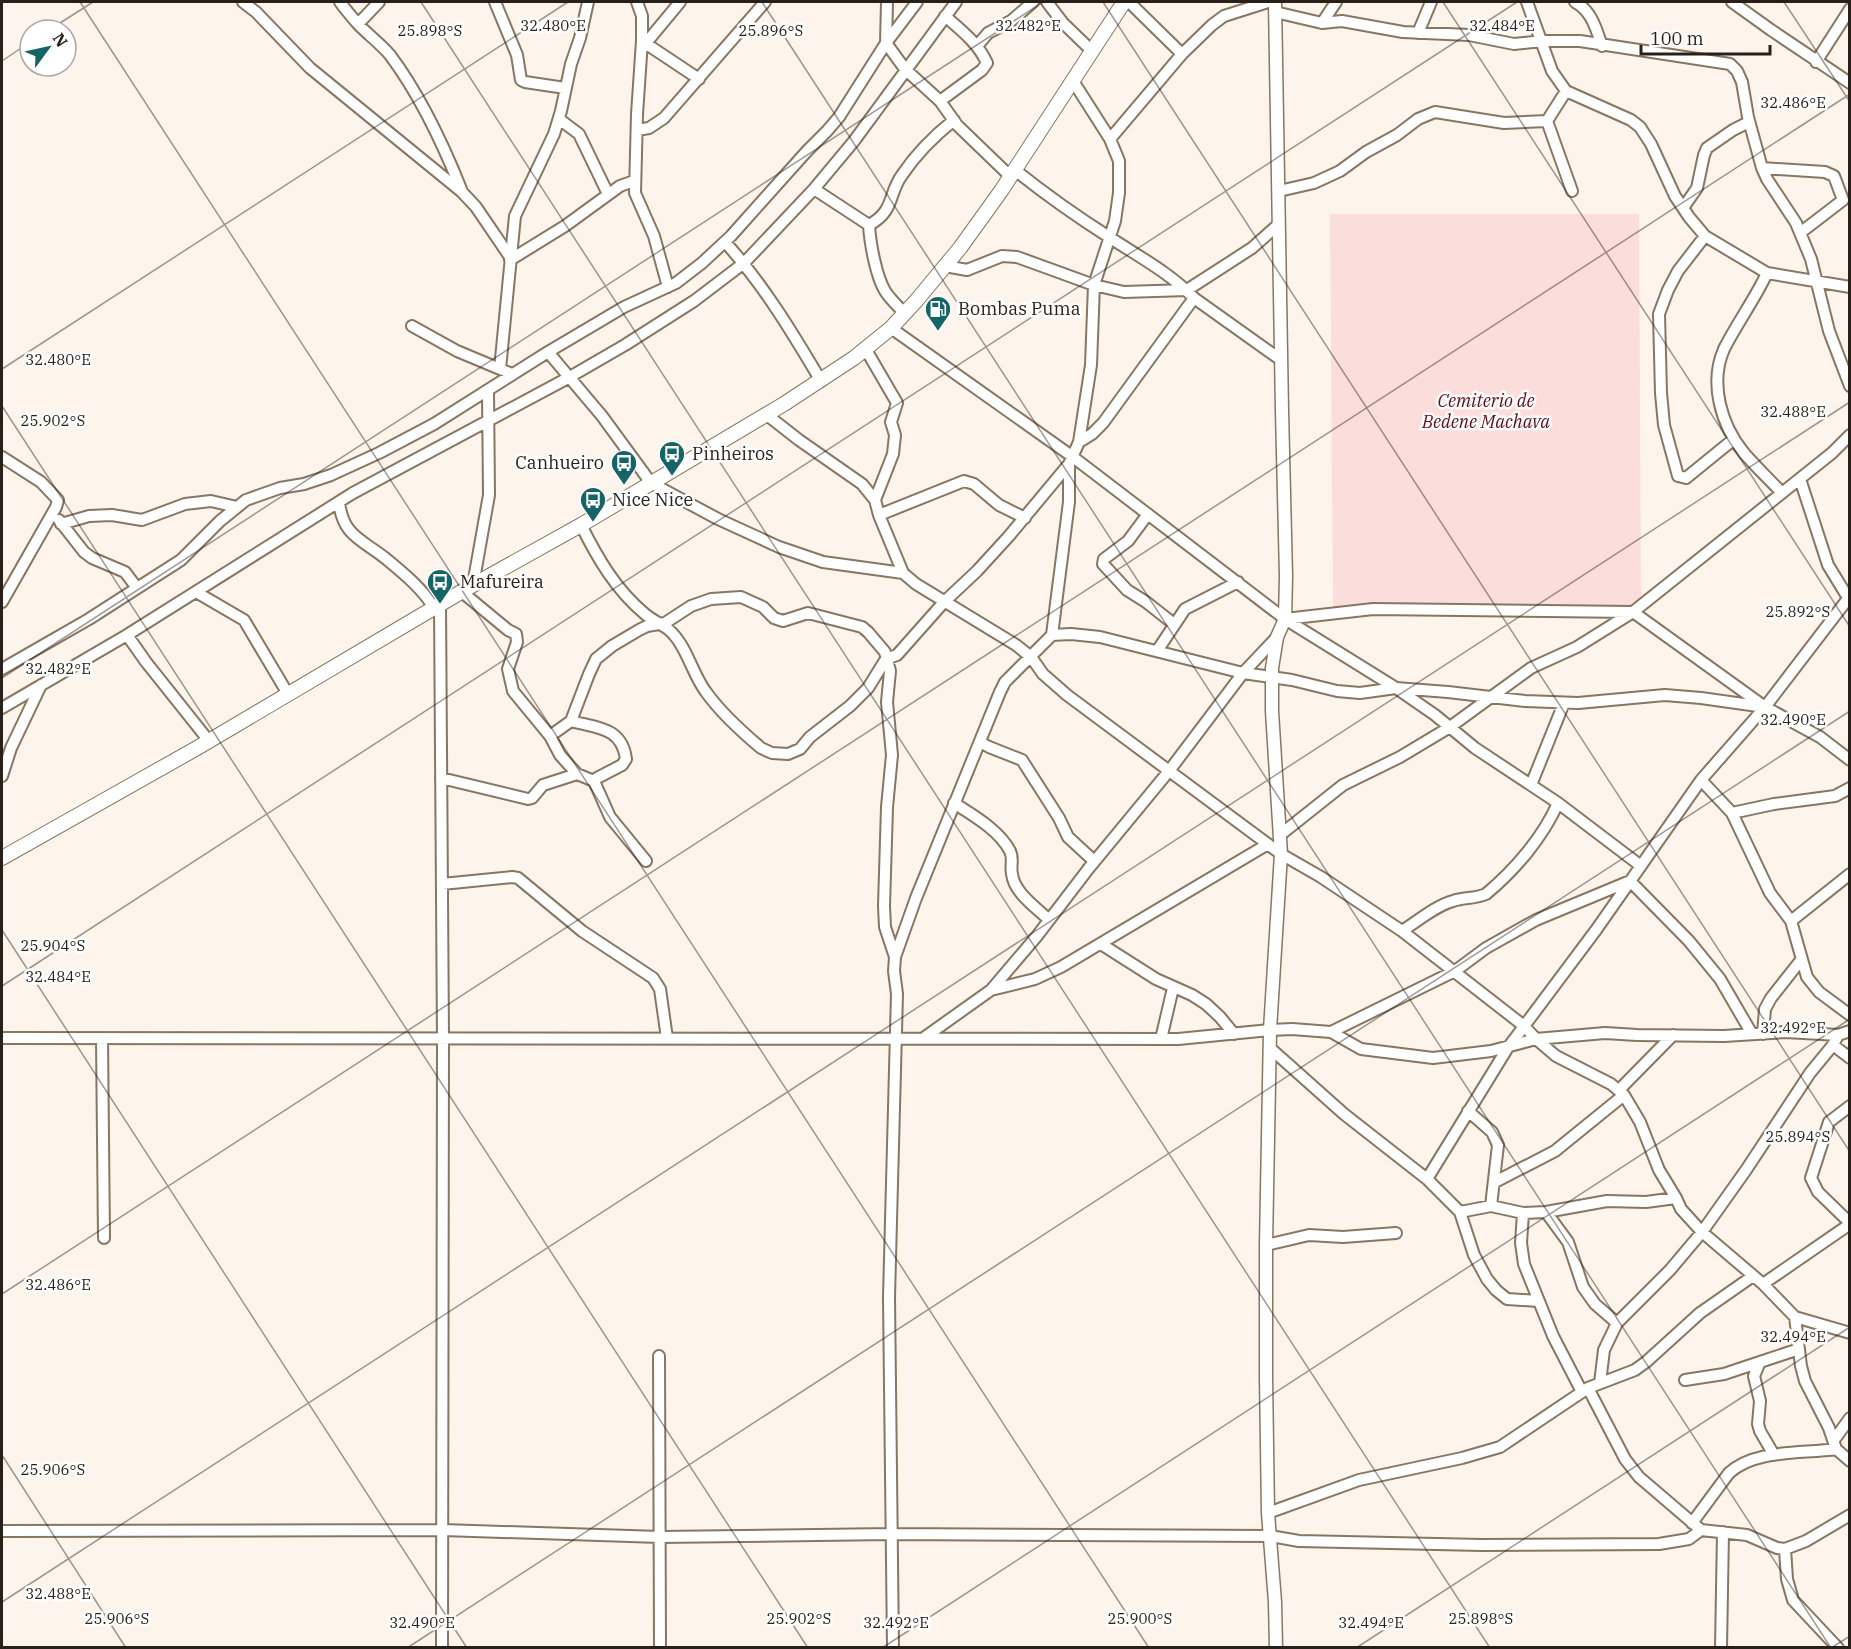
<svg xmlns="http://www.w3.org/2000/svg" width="1851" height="1649" font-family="'IBM Plex Serif',serif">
  <rect width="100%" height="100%" fill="#fdf5ec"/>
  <path fill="#fbdedc" d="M1330,214H1639L1641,608L1333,609Z"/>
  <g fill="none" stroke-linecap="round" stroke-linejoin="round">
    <g stroke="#877661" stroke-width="14">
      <path id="minor" d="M243,2L256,12L310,68L462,192L476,207L510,257
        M340,2C345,9 351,16 357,23C367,34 380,43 390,55C420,95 443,144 461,189
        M495,2L517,55L521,80L525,82L565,88
        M637,2L642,16V41L699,79
        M887,2L886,43L905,69L940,101L957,125L1011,177
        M1047,2L1063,23L1092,51
        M1129,2L1182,54
        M1527,2L1552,71L1566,91L1631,120L1640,127L1651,144L1675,196L1689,217L1705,236L1767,273L1850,287
        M1575,2C1592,11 1596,29 1602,46
        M1732,2L1771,30L1850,83
        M1275,12L1322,23L1342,21L1403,32L1469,35L1514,44L1542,41H1580L1730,64L1737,71L1742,82L1748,117L1762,168L1767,179L1796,223L1811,259L1829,331L1850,386
        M1322,23L1336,2
        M358,24L379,2
        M1418,33L1431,2
        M642,41L637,114L635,193L654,236L668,287
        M646,43L680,2
        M977,46L988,33L1011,21L1033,2
        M1816,62L1850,9
        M940,101L982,70L987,63C978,43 961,30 945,16
        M559,119L579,134L608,194
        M1547,121L1572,191
        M637,130L649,128L664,118L765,2
        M1110,139L1182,54L1212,25L1224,16L1268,2
        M1762,168L1825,172L1834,176L1843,200L1800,233
        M1015,170C1045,194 1076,216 1109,237C1138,256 1170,273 1194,298L1281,360
        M814,189L869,225
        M1279,191L1314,183L1340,171L1366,152L1397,135L1418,119L1435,112L1504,123L1547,121L1566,91
        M1683,208L1697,188L1704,155L1707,148L1733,130L1749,122
        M869,225C895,211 888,194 902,175C916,154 934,136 954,120
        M869,225C870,243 876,276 885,291C890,299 898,306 904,313
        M1705,236L1678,271L1668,290L1659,314L1661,393L1664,425L1678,476L1686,478L1734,439
        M725,242C763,284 792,332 821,381
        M510,260L565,226L620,186L634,181
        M945,266L967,270L1002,256L1017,257L1094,285L1124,292L1187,290L1252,248L1279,224
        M1767,273C1755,299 1737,323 1724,349C1709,383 1721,425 1744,453C1756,467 1770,480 1782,493
        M412,326L457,351L500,369
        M891,328L1073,457L1285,619L1396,688L1448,692L1525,701L1578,703L1665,695L1701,698L1765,707
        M865,348L897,403L891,422L895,435L893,454L875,500
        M548,352L602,416L651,483L718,519L779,547L823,562L903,573
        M512,374L500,369L515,216L554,134L561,111L571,64L580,38L588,2
        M767,415L799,440L862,484L875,500L879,515L903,573L916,584L1016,645L1031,657L1043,674L1067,695L1281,854L1321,877L1402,931L1524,1026L1536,1039L1556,1056L1611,1084L1624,1095L1640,1122L1659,1170L1676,1198L1681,1209L1702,1232L1763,1284L1795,1317L1850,1333
        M1079,442L1092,434L1103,423L1194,298
        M2,457L41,482L58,500L56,507L2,602
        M1800,479L1828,565L1850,601
        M339,502C343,536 361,539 385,558C403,573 422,588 434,608
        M1148,514L1128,541L1104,559L1103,564L1127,590L1146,602L1174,624
        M879,515L964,481L974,484L999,505L1025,518
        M59,520L84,552L92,558L125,572L137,588
        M61,524L89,516L112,515L142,520L185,504L211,501L237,507
        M581,525C598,559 616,590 645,614C652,620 661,624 668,629C687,645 692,674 706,692C721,713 742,732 761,748L772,753L788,754L800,749L810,737L850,706L868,688L886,659L897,655L944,602L977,571L1009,536L1069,464L1079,442L1091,365L1094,285L1115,221L1119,193V161L1110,139L1073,81
        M473,585L489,495L488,391
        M196,592L244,620L288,694
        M462,592L508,630L516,634L517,642L508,669L513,691L550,736L560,755L577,774L594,781L610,817L646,861
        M440,605L443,1039L442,1648
        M1285,619L1373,609L1633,612L1765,707L1820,737L1850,760
        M127,635L146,662L209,741
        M1052,635L1069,502V464
        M1157,651L1185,609L1238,582
        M2,669L89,619L181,560L220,521L246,500L280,488L304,484L331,475L379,453L434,424L548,352L624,307L676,283L702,263L731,236L807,151L827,131L839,117L886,43L917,2
        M2,708L127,635L353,493L568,378L625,345L694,301L744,263L814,189L854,141L956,2
        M571,721C597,728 622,727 626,759L622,765L597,778L594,781
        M550,736L571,721L589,674L596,659L612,646L639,630L647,626L665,623L691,606L711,599L741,597L763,607L774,618L783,621L808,613L862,627L868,632L885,652L890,671L887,702L892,755L887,807L884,906L885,927L895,957
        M980,742L989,747L1022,760L1059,818L1068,837L1094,861
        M2,776L11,748L41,685
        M441,778L528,799L532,798L543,785L577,774
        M1701,780L1732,813L1770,893L1791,921L1807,977L1819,992L1850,1015
        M1531,785L1564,703
        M954,803C974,816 999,830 1010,851C1014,859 1010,866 1012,874C1014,893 1037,908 1049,920
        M1732,813L1774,804L1835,796L1850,788
        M1280,835L1343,785L1400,757L1450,727L1531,668L1577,647L1633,612L1832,453L1850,435
        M442,884L512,877L518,878L582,931L653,978L660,989L667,1038
        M1791,921L1850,874
        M1402,931C1418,921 1435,906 1453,901C1464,897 1475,899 1486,894C1515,870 1543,837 1558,803
        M1101,944L1156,979L1192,995L1206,1004L1220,1017L1234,1034
        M991,990L1035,979L1061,967L1268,844
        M1331,1032L1455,971L1486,948L1536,920L1630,881L1689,941L1720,979L1752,1034
        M1763,1034L1765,1009L1771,998L1801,960
        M925,1037L991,990L1037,936L1089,868L1169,771L1243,673L1277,637
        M2,1038L1178,1039L1270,1030L1292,1029L1331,1032L1361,1049L1433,1058L1491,1051L1536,1039L1605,1033L1637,1035L1724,1036L1786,1032L1838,1035L1850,1031
        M102,1038L104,1238
        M1161,1039L1173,988
        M1833,1045L1850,1058
        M1270,1048L1344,1114L1427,1179L1460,1212L1474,1255L1487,1279L1496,1290L1507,1299L1538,1301
        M1619,1090L1673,1035
        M1850,1106L1829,1122L1811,1178L1818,1192L1850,1223
        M1468,1111L1492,1132L1498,1145L1491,1206
        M1427,1179L1507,1049L1596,930L1701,780L1765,707L1850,596
        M1495,1182L1555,1151L1624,1095
        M1460,1212L1491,1206L1523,1213L1546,1212L1607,1201L1646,1202L1676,1198
        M1546,1212L1568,1242L1583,1287L1595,1304L1617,1323
        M1523,1213L1521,1243L1524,1264L1553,1336L1582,1392
        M1266,1245L1309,1235L1343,1237L1396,1233
        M1763,1284L1850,1224
        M1795,1317L1801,1366L1805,1381L1829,1428L1836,1449L1850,1461
        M659,1356L660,1648
        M1685,1380L1724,1374L1760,1362
        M1600,1383L1604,1350L1617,1323L1670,1270L1702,1232L1746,1170L1810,1073L1833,1045L1838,1035
        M1588,1388L1625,1459L1639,1477L1701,1530
        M1834,1440L1850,1418
        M1774,1455L1760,1431L1758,1424L1760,1401L1754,1376L1760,1362L1799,1349
        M1268,1513L1359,1480L1462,1458L1500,1447L1588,1388L1635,1370L1646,1362L1700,1313L1753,1276
        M1692,1523L1729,1473C1755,1449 1802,1454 1836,1449
        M2,1531L443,1530L660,1537L891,1534L1270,1536L1299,1541L1482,1545L1659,1544L1689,1539L1701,1530L1747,1535L1777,1548L1785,1549L1806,1541L1850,1515
        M1785,1549L1787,1579L1793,1600L1838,1648
        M893,1648L889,1297L897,994L894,971L895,957L916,898L1000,692L1005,682L1052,635L1071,634L1100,637L1243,673L1292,680L1337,691L1360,693L1396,688L1435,715L1475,748L1558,803L1641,866
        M1721,1648L1723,1532"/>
    </g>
    <g stroke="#877661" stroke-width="15">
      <path id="tertiary" d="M1275,2L1282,411L1286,576L1285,619L1277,637L1272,668V711L1281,854L1270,1030L1266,1245V1377L1268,1513L1275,1602L1276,1648"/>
    </g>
    <g stroke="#877661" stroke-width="16">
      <path id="secondary" d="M2,858L197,748L466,589L581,525L784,404L854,358L891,328L916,301L960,248L1001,191L1124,2"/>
    </g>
    <use href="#minor" stroke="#fff" stroke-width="10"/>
    <use href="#tertiary" stroke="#fff" stroke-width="12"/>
    <use href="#secondary" stroke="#fff" stroke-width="14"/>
  </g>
  <path fill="none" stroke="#292119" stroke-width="1.5" stroke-opacity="0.45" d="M80,2L1149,1648M421,2L1490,1648M762,2L1831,1648M1103,2L1850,1152M1443,2L1850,627M1784,2L1850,102M49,30L93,2M2,61L30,42M2,369L568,2M2,406L808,1648M2,678L1043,2M2,930L467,1648M2,986L1517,2M2,1294L1850,94M2,1455L126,1648M2,1602L1850,402M407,1648L1850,711M882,1648L1850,1019M1356,1648L1850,1327M1831,1648L1850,1636"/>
  <defs>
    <g id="fuel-pin" transform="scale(1.35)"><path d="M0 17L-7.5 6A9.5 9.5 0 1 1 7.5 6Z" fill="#156468" stroke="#fff"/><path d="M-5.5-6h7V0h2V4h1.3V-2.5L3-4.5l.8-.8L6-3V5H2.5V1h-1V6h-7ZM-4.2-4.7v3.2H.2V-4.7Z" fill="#fff"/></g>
    <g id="bus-pin" transform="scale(1.35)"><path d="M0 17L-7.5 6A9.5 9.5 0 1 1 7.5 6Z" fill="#156468" stroke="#fff"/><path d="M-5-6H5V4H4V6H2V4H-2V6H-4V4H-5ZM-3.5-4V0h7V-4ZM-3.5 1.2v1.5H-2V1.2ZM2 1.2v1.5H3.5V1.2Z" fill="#fff"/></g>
  </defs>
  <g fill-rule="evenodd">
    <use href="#fuel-pin" x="938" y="309"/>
    <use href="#bus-pin" x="672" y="454"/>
    <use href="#bus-pin" x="624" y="463"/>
    <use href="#bus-pin" x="593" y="500"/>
    <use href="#bus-pin" x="440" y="582"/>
  </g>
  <g text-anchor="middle" stroke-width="5" stroke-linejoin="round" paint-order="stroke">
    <g font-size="18" fill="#292119" stroke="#fff" text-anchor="start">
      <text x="958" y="315">Bombas Puma</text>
      <text x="692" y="460">Pinheiros</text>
      <text x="604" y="469" text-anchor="end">Canhueiro</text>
      <text x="612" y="506">Nice Nice</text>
      <text x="460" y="588">Mafureira</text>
    </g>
    <g font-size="18" font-style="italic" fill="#620d18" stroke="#fff">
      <text x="1486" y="407">Cemiterio de<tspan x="1486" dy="21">Bedene Machava</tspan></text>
    </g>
  </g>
  <g font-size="15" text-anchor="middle" fill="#292119" stroke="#fff" stroke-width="5" stroke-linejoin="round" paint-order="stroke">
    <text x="553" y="31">32.480°E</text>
    <text x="1028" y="31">32.482°E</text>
    <text x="1502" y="31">32.484°E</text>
    <text x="430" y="36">25.898°S</text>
    <text x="771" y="36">25.896°S</text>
    <text x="1793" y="108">32.486°E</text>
    <text x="58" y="365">32.480°E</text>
    <text x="1793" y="417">32.488°E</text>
    <text x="53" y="426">25.902°S</text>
    <text x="1798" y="617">25.892°S</text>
    <text x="58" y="674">32.482°E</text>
    <text x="1793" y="725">32.490°E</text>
    <text x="53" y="951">25.904°S</text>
    <text x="58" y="982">32.484°E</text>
    <text x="1793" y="1033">32.492°E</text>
    <text x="1798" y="1142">25.894°S</text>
    <text x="58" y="1290">32.486°E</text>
    <text x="1793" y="1342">32.494°E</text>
    <text x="53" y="1475">25.906°S</text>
    <text x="58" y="1599">32.488°E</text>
    <text x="117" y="1624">25.906°S</text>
    <text x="799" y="1624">25.902°S</text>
    <text x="1140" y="1624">25.900°S</text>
    <text x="1481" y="1624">25.898°S</text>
    <text x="422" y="1628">32.490°E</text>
    <text x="896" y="1628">32.492°E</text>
    <text x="1371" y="1628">32.494°E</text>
  </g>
  <rect width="1851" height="1649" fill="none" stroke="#292119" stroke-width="6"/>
  <g transform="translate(48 48) rotate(57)"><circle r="28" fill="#ffffff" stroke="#a9a6a3" stroke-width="1.5"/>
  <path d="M0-4.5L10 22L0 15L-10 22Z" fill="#156468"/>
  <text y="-9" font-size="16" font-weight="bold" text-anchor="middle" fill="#292119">N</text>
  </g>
  <path d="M1641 45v9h129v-9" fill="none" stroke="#292119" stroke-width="3"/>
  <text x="1650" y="45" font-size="18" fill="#292119" stroke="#ffffff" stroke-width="4.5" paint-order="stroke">100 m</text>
</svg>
